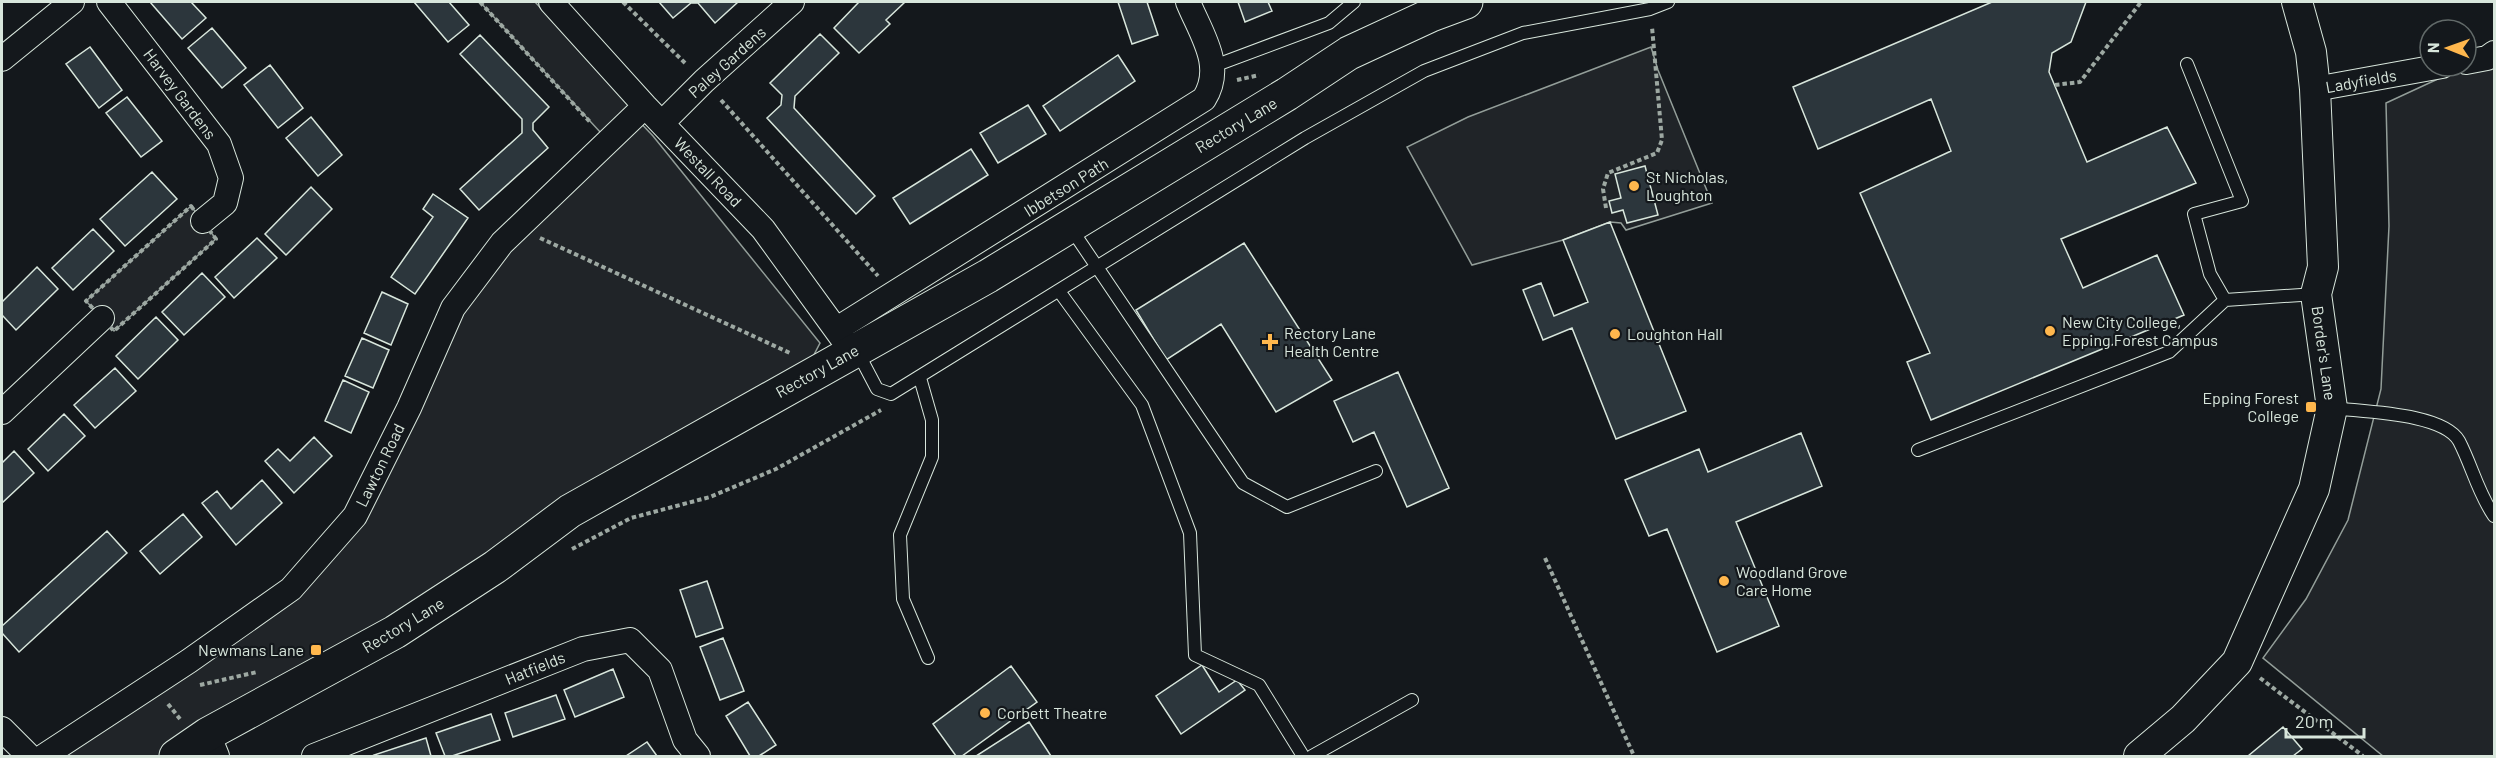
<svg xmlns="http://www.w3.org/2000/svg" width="2496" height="758" font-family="Barlow,sans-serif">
  <rect width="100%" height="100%" fill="#14181c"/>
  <path fill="#202428" stroke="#939e99" stroke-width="1.5" d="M480,2H535L632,104L601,133Z
    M1651,47L1658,70L1712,203L1626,230L1621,223L1610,222L1563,240L1472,265L1407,147L1468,117Z
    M2494,53V756H2383L2263,658L2306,599L2348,520L2381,389L2389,226L2386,103Z
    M634,116L653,136L820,343L805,372L160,756H44L291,589L355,516L453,308Z
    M191,206L216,239L114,331L86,301Z"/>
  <path fill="#2c363c" stroke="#d8e6dc" stroke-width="1.5" d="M150,2H191L206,18L182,39Z
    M414,2H449L469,25L448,42Z
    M659,2H738L715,23L698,3H691L673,18Z
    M859,2H905L886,20L890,24L859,53L834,28Z
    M1118,2H1147L1158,35L1132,44Z
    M1238,2H1268L1272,11L1245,22Z
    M1992,2H2086L2071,42L2052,53L2049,72L2087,162L2167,127L2196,183L2061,239L2083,288L2157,255L2184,315L1931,420L1907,362L1930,353L1860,193L1951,151L1931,99L1818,149L1793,87Z
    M212,28L246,68L222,88L188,48Z
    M820,34L839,53L795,96L794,108L875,196L856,214L767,118L781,105L782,95L770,83Z
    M480,35L549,107L533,123V130L548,148L479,210L460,189L522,133V119L460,54Z
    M90,47L122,90L99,108L66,64Z
    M1118,55L1135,81L1060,131L1043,106Z
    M270,65L303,108L278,128L244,85Z
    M127,97L162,141L141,157L106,113Z
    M1028,105L1046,134L998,163L980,133Z
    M311,117L342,155L318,176L286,138Z
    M971,149L988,175L910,224L893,198Z
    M1645,166L1658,215L1627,223L1623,210L1612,213L1609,201L1621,198L1615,174Z
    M152,172L177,199L125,246L100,219Z
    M311,187L332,209L286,255L265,234Z
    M433,194L468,218L415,294L391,277L433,217L423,209Z
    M1610,222L1686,411L1616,439L1572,328L1543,340L1523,290L1541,283L1554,316L1588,302L1563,240Z
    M93,229L114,251L73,290L52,268Z
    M257,238L277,258L234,298L215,277Z
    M1244,243L1332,380L1276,412L1221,324L1166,360L1136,310Z
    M37,267L58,289L16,330L2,315V302Z
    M202,273L225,297L184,335L162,312Z
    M382,292L408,304L391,345L364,333Z
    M156,317L178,340L138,379L116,356Z
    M362,338L389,350L373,388L345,376Z
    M115,368L136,391L95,428L74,405Z
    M1398,372L1449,488L1407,507L1374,432L1353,442L1334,401Z
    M343,380L369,392L351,433L325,421Z
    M64,414L85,436L48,471L28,449Z
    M1801,433L1822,486L1736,522L1779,626L1717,652L1667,529L1649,536L1625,480L1699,449L1708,472Z
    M314,437L332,456L294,493L265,461L278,449L290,461Z
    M14,451L34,473L2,503V463Z
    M262,480L282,503L236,545L202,503L217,491L231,509Z
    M183,514L202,537L160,574L140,551Z
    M107,531L127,553L19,652L2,633V626Z
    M707,581L723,628L696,637L680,590Z
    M723,638L744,691L720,700L700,647Z
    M1202,665L1219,692L1237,680L1245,690L1181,734L1156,696Z
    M1011,666L1037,702L962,756H956L933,724Z
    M613,669L624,697L575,717L564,690Z
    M556,695L565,719L513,737L505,713Z
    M748,702L776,745L759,756H750L726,716Z
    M491,714L500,740L452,756H445L436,733Z
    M1029,722L1051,756H976Z
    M2283,727L2302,749L2293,756H2248Z
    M426,738L431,756H375L374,755Z
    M647,742L657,756H626Z"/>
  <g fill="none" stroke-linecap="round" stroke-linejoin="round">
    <g stroke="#d8e6dc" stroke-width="14">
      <path id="service" d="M2187,64L2242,201L2194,214L2210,274L2225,300
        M1214,66L1329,23L1354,2
        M1070,227L1243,483L1287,507L1376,471
        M1059,291L1142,405L1190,533L1195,655L1259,685L1303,756
        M857,351L877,389L891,394L1305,138L1424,71L1523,33L1650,9L1668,2
        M920,378L932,420V457L900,535L903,599L928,658
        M2333,408C2364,412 2443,413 2459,441C2472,466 2478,493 2494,516
        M1918,450L2169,352L2225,300L2316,294
        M1312,756L1412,700"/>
    </g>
    <g stroke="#d8e6dc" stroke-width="26">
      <path id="minor" d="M109,2L219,144L231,178L225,203L203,221
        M551,2L645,106L763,229L845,342
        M2,59L72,2
        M2466,62L2487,58L2494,53
        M2315,89L2442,66
        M662,123L704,81L792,2
        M837,329L1204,99C1225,66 1201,34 1188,2
        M2,412L102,318
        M2,729L29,756
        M208,734L217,756
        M44,756L189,661L291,589L355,516L409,408L453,308L502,243L645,106
        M314,756L583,649L630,640L660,670L685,740L698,756"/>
    </g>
    <g stroke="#d8e6dc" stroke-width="32">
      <path id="tertiary" d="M2139,756L2183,719L2237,662L2314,489L2332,408L2316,294L2323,267L2315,89L2311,52L2297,2"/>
    </g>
    <g stroke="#d8e6dc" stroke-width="35">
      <path id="primary" d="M176,756L208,734L395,632L495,567L570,511L988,276L1287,94L1349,53L1431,15L1466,2"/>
    </g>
    <path stroke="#9da8a2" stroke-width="4" stroke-dasharray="4.5 3" stroke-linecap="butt" d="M480,2L591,123
      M623,2L686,64
      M1237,80L1259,75
      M2055,85L2080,82L2141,2
      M721,100L878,276
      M191,206L216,239L114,331L86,301Z
      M1606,208L1603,189L1608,173L1657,153L1662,140L1652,27
      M540,238L790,353
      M572,549L631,518L710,497L776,469L881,410
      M1545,558L1634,756
      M2260,678L2363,756
      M200,685L257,672
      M168,704L180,719"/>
    <use href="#service" stroke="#14181c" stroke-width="12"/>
    <use href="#minor" stroke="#14181c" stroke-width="24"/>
    <use href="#tertiary" stroke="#14181c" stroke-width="30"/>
    <use href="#primary" stroke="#14181c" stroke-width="33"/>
  </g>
  <g fill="#ffb74d" stroke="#14181c" stroke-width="2">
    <circle cx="1634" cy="186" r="6"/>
    <circle cx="2050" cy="331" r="6"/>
    <circle cx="1615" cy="334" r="6"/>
    <path d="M1267 333h6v6h6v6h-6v6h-6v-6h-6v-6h6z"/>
    <rect x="2305" y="401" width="12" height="12" rx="3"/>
    <circle cx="1724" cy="581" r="6"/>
    <rect x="310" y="644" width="12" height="12" rx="3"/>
    <circle cx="985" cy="713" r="6"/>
  </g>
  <g text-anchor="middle" stroke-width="4.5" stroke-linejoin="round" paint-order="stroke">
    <g font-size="16" fill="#d8e6dc" stroke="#14181c">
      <text transform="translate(727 62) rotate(-42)" y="6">Paley Gardens</text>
      <text transform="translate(2361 81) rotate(-10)" y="6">Ladyfields</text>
      <text transform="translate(180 94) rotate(53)" y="6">Harvey Gardens</text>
      <text transform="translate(1236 125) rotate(-31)" y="6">Rectory Lane</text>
      <text transform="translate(708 172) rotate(46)" y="6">Westall Road</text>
      <text transform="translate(1066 187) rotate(-32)" y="6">Ibbetson Path</text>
      <text transform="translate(2324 353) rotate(82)" y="6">Border's Lane</text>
      <text transform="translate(817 371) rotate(-29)" y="6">Rectory Lane</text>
      <text transform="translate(380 465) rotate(-64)" y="6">Lawton Road</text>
      <text transform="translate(403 625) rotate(-31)" y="6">Rectory Lane</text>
      <text transform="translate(535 668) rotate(-22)" y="6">Hatfields</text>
    </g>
    <g font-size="16" fill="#d8e6dc" stroke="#14181c" text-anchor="start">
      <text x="1646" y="183">St Nicholas,<tspan x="1646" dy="18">Loughton</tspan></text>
      <text x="2062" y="328">New City College,<tspan x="2062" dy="18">Epping Forest Campus</tspan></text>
      <text x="1284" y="339">Rectory Lane<tspan x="1284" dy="18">Health Centre</tspan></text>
      <text x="1627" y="340">Loughton Hall</text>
      <text x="2299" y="404" text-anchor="end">Epping Forest<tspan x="2299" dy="18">College</tspan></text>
      <text x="1736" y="578">Woodland Grove<tspan x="1736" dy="18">Care Home</tspan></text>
      <text x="304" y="656" text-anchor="end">Newmans Lane</text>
      <text x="997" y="719">Corbett Theatre</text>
    </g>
  </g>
  <rect width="2496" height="758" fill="none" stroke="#d8e6dc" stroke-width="6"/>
  <g transform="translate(2448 48) rotate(271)"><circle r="28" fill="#14181c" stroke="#626a69" stroke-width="1.5"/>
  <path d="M0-4.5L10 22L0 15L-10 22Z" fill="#ffb74d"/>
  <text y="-9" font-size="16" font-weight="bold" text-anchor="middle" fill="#d8e6dc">N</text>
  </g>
  <path d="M2286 728v9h78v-9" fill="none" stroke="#d8e6dc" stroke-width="3"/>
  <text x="2295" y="728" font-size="18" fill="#d8e6dc" stroke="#14181c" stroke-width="4.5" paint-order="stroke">20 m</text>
</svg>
